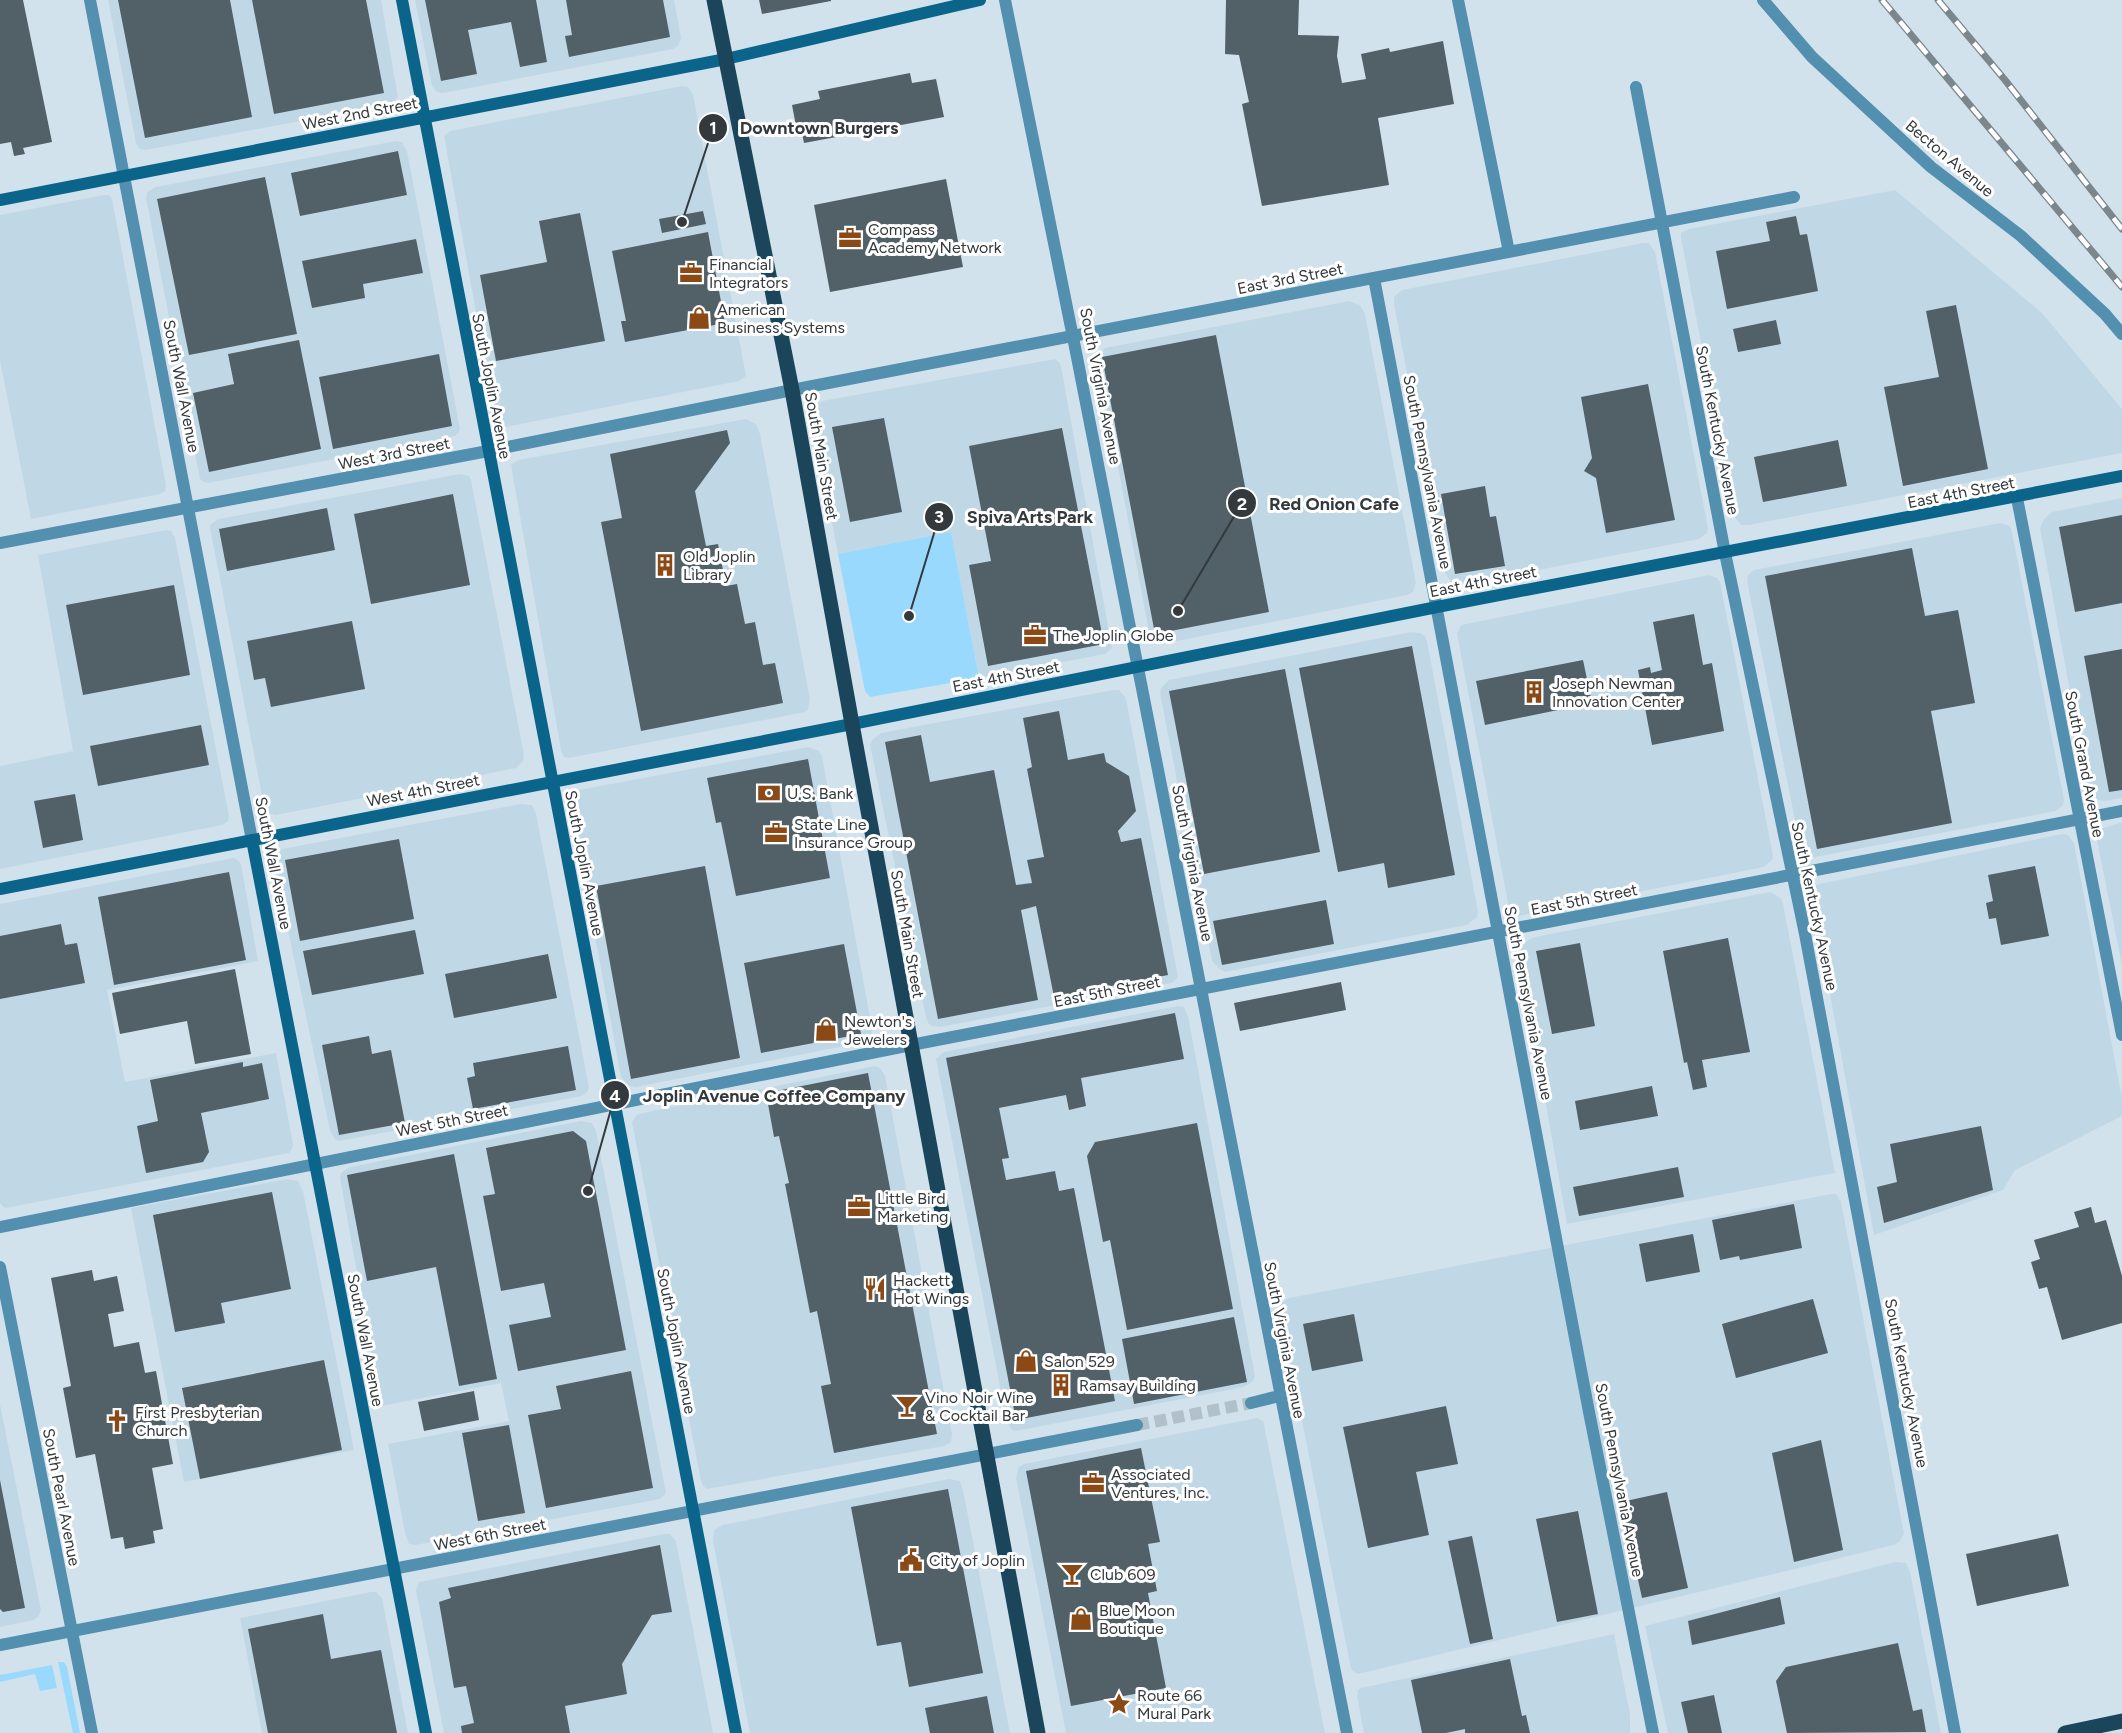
<svg xmlns="http://www.w3.org/2000/svg" width="2122" height="1733" font-family="Figtree,sans-serif">
  <rect width="100%" height="100%" fill="#d2e2ec"/>
  <path fill="#c0d8e6" d="M108,0H381L398,97L391,104L146,150L140,149L136,144Z
    M415,0H674L681,38L678,46L673,49L443,93L437,92L432,86Z
    M682,86L688,87L693,94L746,376L739,381L506,427L500,425L495,417L444,136L450,131Z
    M396,141L402,142L407,151L460,429L459,432L455,436L208,483L204,482L200,479L146,198L147,192L156,187Z
    M1895,190L2042,313L2122,409V453L1749,525H1741L1734,516L1681,238V233L1689,229Z
    M104,195H109L112,199L166,485L165,491L160,494L31,519L0,360V215Z
    M1643,243H1649L1655,252L1708,528L1707,533L1699,539L1460,585L1453,584L1445,573L1394,304V297L1402,290Z
    M1349,301L1360,305L1365,314L1416,583L1413,592L1407,595L1162,644L1155,643L1150,639L1149,632L1097,355L1105,348Z
    M1055,359L1059,362L1061,366L1112,648L1105,654L979,678L951,532L838,554L811,413L816,405L822,401Z
    M746,419L756,424L760,434L810,699L808,709L805,712L569,758L564,757L561,750L511,465L518,460Z
    M460,474L469,476L471,480L524,755L523,761L516,768L276,815L270,814L264,806L210,528L211,524L219,519Z
    M2122,498V798L2104,801L2098,800L2090,791L2087,784L2040,528L2044,519L2052,512Z
    M2000,523L2010,526L2012,532L2064,800L2063,805L2056,811L1810,858L1806,856L1801,850L1747,581L1748,575L1754,570Z
    M166,530L171,531L175,538L229,816L228,821L222,825L0,869V766L73,751L38,555Z
    M1709,575L1717,578L1720,582L1773,856L1772,860L1764,867L1518,916L1512,915L1509,908L1457,634L1461,625Z
    M1411,632L1420,633L1425,636L1427,641L1478,911L1477,917L1467,925L1225,972L1220,969L1212,961L1160,693L1161,688L1169,680Z
    M1113,690H1119L1126,698L1178,977L1172,983L940,1027L932,1026L928,1023L926,1017L870,745L872,740L881,733Z
    M808,747L819,751L822,756L872,1028L871,1038L865,1042L636,1087L629,1086L621,1077L570,801L571,797L579,790Z
    M520,804L532,805L536,814L589,1087L588,1091L582,1096L339,1141L335,1139L330,1131L274,863L275,856L282,849Z
    M2122,822V965L2097,840V833L2100,829Z
    M2062,834L2068,835L2074,843L2122,1098V1116L2015,1170L2003,1190L1874,1235L1811,890L1814,886L1819,884Z
    M233,858L238,860L241,864L258,961L107,990L125,1082L276,1053L293,1144L292,1149L289,1153L6,1208L3,1207L0,1203V904Z
    M1770,892L1781,898L1783,904L1835,1173L1567,1224L1520,957V949L1528,940L1535,937Z
    M1178,1006L1184,1007L1188,1016L1255,1376L1253,1381L1244,1387L1016,1431L1012,1430L1007,1422L936,1059L944,1052Z
    M875,1066L880,1068L885,1076L952,1434L951,1442L944,1446L707,1489L703,1486L701,1481L632,1122L637,1115L643,1113Z
    M581,1121L592,1123L596,1131L666,1493L660,1499L415,1545L409,1544L405,1533L388,1444L509,1421L501,1383L381,1406L340,1178L341,1173L350,1167Z
    M287,1179L298,1181L303,1191L354,1450L184,1482L131,1208Z
    M1831,1194H1836L1841,1202L1904,1534L1899,1542L1894,1545L1358,1674L1354,1672L1351,1669L1280,1309L1281,1303L1289,1298Z
    M0,1404L41,1610L38,1617L34,1620L0,1627Z
    M1257,1418L1263,1421L1264,1424L1325,1733H1066L1016,1478L1019,1467L1024,1464Z
    M949,1479L960,1481L963,1490L1010,1733H750L713,1541L714,1530L723,1525Z
    M664,1534H670L676,1541L713,1733H444L416,1591L419,1582Z
    M1895,1562L1906,1563L1910,1572L1941,1733H1668L1645,1626Z
    M371,1592H376L382,1598L408,1733H262L240,1618Z
    M1614,1634L1630,1714V1733H1364L1357,1696L1358,1690L1361,1688Z"/>
  <path fill="#99d9fd" d="M951,532L979,678L870,697L865,691L838,554Z
    M58,1662H64L67,1667L80,1733H73Z
    M52,1665L57,1688L40,1691L35,1674L0,1682V1675Z"/>
  <path fill="#526068" d="M0,0H23L52,142L23,148L25,154L14,156L11,142L0,144Z
    M118,0H230L252,117L145,138Z
    M252,0H366L384,93L274,114Z
    M425,0H536L547,62L520,67L511,22L468,30L477,74L441,81Z
    M566,0H663L670,37L569,57L565,36L572,35Z
    M759,0H831V1L762,14Z
    M1226,0H1299L1298,35L1339,36L1337,56L1342,83L1366,79L1361,54L1389,48L1390,52L1443,41L1454,104L1378,118L1389,185L1262,206L1242,104L1249,102L1239,55L1225,54Z
    M910,73L912,83L936,79L944,117L804,143L800,123L796,126L792,105L820,99L818,91Z
    M398,151L407,195L300,216L291,173Z
    M265,177L297,334L189,355L157,199Z
    M946,179L963,267L830,292L814,205Z
    M703,211L706,224L662,233L659,219Z
    M580,213L605,341L496,361L480,275L547,262L539,221Z
    M1796,216L1800,235L1807,234L1818,291L1727,309L1716,251L1770,241L1766,222Z
    M708,232L725,323L625,342L621,321H626L612,251Z
    M416,239L423,273L363,284L365,298L312,308L302,261Z
    M1956,305L1988,469L1903,486L1884,387L1939,377L1926,311Z
    M1776,320L1781,344L1738,352L1733,329Z
    M1216,335L1269,612L1155,634L1102,357Z
    M299,340L321,449L209,472L193,393L234,384L228,354Z
    M439,354L452,426L333,449L319,377Z
    M1648,384L1675,520L1606,533L1596,478L1584,471L1592,458L1581,397Z
    M884,418L902,512L850,522L832,427Z
    M1062,428L1104,644L988,666L969,565L991,561L969,446Z
    M727,430L730,443L695,491L706,546L718,544L726,586L737,584L745,624L755,622L763,665L775,663L783,703L641,731L601,522L622,518L610,454Z
    M1838,440L1847,486L1763,502L1754,457Z
    M1485,486L1490,517L1496,516L1505,566L1455,574L1441,494Z
    M453,494L470,585L371,604L354,514Z
    M327,508L335,550L227,571L219,529Z
    M2122,515V603L2075,612L2059,527Z
    M1912,548L1925,616L1958,610L1975,703L1931,711L1952,823L1817,849L1765,576Z
    M174,585L190,675L83,695L66,605Z
    M1694,614L1703,665L1712,663L1724,731L1652,745L1638,670L1650,667L1651,673L1662,670L1653,622Z
    M352,621L365,689L271,707L265,678L254,680L247,641Z
    M1412,646L1455,875L1388,888L1384,863L1338,872L1299,668Z
    M2122,649V790L2109,792L2084,656Z
    M1583,660L1592,703L1485,725L1476,681Z
    M1285,669L1320,852L1204,874L1169,691Z
    M1059,711L1068,760L1104,753L1106,762L1129,776L1136,811L1118,831L1121,842L1141,838L1168,975L1054,997L1036,906L1029,908L1021,910L1038,1000L938,1019L885,742L921,735L930,782L994,770L1016,885L1032,883L1027,860L1044,857L1027,769L1032,767L1023,718Z
    M201,725L209,765L98,786L90,746Z
    M808,759L830,878L736,896L721,822L716,823L707,778Z
    M75,794L83,840L43,848L34,801Z
    M399,839L414,919L300,941L285,860Z
    M705,866L740,1058L631,1079L596,886Z
    M2035,866L2049,936L2001,945L1996,918L1989,919L1986,903L1993,901L1988,875Z
    M229,872L246,960L114,985L98,897Z
    M1326,900L1334,944L1222,965L1213,921Z
    M61,924L65,945L77,943L85,983L0,999V936Z
    M415,930L424,974L312,995L303,951Z
    M1728,938L1750,1052L1702,1060L1707,1087L1693,1090L1687,1062L1684,1063L1663,951Z
    M1580,943L1595,1026L1552,1034L1536,951Z
    M844,944L861,1034L761,1053L744,963Z
    M548,954L557,998L454,1018L445,974Z
    M235,969L251,1054L195,1064L187,1021L120,1034L112,993Z
    M1341,982L1346,1010L1240,1031L1234,1003Z
    M1175,1013L1184,1059L1081,1078L1086,1106L1069,1110L1066,1095L999,1108L1009,1158L1002,1159L1006,1180L1055,1171L1059,1191L1074,1188L1115,1401L1016,1420L946,1058Z
    M369,1036L372,1054L391,1050L405,1123L339,1135L322,1045Z
    M568,1046L576,1090L473,1109L467,1078L475,1076L473,1063Z
    M243,1062V1067L262,1063L269,1099L201,1113L209,1152L203,1162L146,1173L137,1126L158,1121L150,1080Z
    M868,1073L937,1434L834,1453L821,1386L831,1384L817,1311L810,1313L785,1184L789,1183L779,1136L774,1137L766,1093Z
    M1652,1086L1658,1116L1580,1130L1575,1101Z
    M1197,1123L1233,1309L1127,1330L1110,1240L1103,1242L1087,1156L1095,1142Z
    M1981,1126L1993,1190L1884,1223L1877,1187L1897,1182L1890,1144Z
    M573,1131L586,1141L626,1350L518,1371L509,1325L551,1317L544,1283L501,1291L483,1196L495,1194L486,1148Z
    M454,1154L497,1379L459,1386L436,1267L367,1281L347,1175Z
    M1678,1167L1684,1197L1579,1216L1573,1187Z
    M272,1192L291,1289L221,1303L225,1323L175,1332L153,1215Z
    M1794,1204L1802,1248L1740,1260L1739,1256L1720,1260L1712,1220Z
    M2091,1207L2095,1223L2106,1220L2122,1276V1323L2062,1340L2047,1287L2039,1289L2031,1262L2040,1259L2034,1240L2079,1227L2074,1212Z
    M1693,1234L1700,1272L1646,1282L1639,1244Z
    M92,1270L94,1281L117,1276L124,1311L108,1314L114,1347L139,1342L145,1373L156,1371L173,1464L152,1468L163,1529L153,1531L155,1543L125,1549L123,1537L111,1539L95,1454L76,1458L63,1388L71,1386L51,1278Z
    M1813,1299L1828,1353L1736,1378L1722,1324Z
    M1354,1314L1363,1361L1312,1371L1303,1324Z
    M1234,1317L1247,1382L1134,1404L1122,1339Z
    M324,1360L342,1450L200,1479L182,1388Z
    M631,1371L653,1488L546,1508L528,1415L561,1409L556,1386Z
    M474,1391L479,1420L424,1431L418,1402Z
    M1446,1406L1458,1464L1416,1472L1429,1535L1368,1548L1343,1427Z
    M509,1425L525,1513L478,1521L462,1433Z
    M1821,1440L1843,1550L1794,1562L1772,1453Z
    M1141,1448L1160,1542L1148,1544L1157,1591L1148,1593L1166,1688L1071,1706L1026,1471Z
    M0,1480L25,1608L3,1612L0,1609Z
    M948,1489L983,1673L909,1687L901,1642L877,1646L851,1507Z
    M1667,1492L1688,1588L1642,1598L1621,1502Z
    M1578,1511L1598,1614L1557,1622L1536,1519Z
    M2058,1534L2069,1586L1977,1606L1966,1554Z
    M1472,1536L1493,1639L1470,1644L1448,1541Z
    M660,1545L672,1612L652,1615L622,1664L627,1694L565,1706L570,1733H462L461,1726L474,1723L466,1686L454,1688L439,1602L451,1598L448,1588Z
    M1780,1597L1785,1624L1692,1645L1688,1621Z
    M323,1614L331,1659L381,1650L397,1733H268L248,1629Z
    M1898,1643L1913,1711L1922,1709L1926,1732L1787,1733L1776,1681L1786,1667Z
    M1510,1659L1522,1716L1526,1715L1530,1733H1465V1729L1446,1733H1422L1411,1680Z
    M1714,1695L1722,1733H1688L1681,1702Z
    M987,1696L994,1733H930L925,1708Z"/>
  <g fill="none" stroke-linecap="round" stroke-linejoin="round">
    <path stroke="#b2c0c9" stroke-width="12" stroke-dasharray="12 6" stroke-linecap="butt" d="M1137,1425L1251,1403"/>
    <path stroke="#538faf" stroke-width="12" d="M90,0L252,840
      M1005,0C1123,577 1232,1156 1347,1733
      M1458,0L1509,252
      M1763,0L1812,57L1931,167L2021,236L2105,314L2122,334
      M1636,87L1725,553L1805,934L1955,1733
      M1374,278L1589,1412L1653,1733
      M2017,498L2122,1035
      M0,543L488,451L792,390L1794,197
      M0,1227L911,1045L2122,811
      M0,1267L92,1733
      M1251,1403L1279,1396
      M0,1645L1137,1425"/>
    <path stroke="#0b658a" stroke-width="12" d="M402,0L736,1733
      M0,200L726,59L980,0
      M252,840L426,1733
      M0,889L852,724L1437,607L2122,476"/>
    <path stroke="#1a455b" stroke-width="15" d="M714,0L792,390L852,724L1038,1733
      M2065,1733L2122,1721"/>
    <g stroke="#7b868d" stroke-width="7">
      <path id="rail" d="M1882,0L2122,287
        M1938,0L2005,80L2122,229"/>
    </g>
    <use href="#rail" stroke="#fff" stroke-width="4.5" stroke-dasharray="14" stroke-linecap="butt"/>
  </g>
  <defs>
    <g id="office-bare" transform="scale(1.8)"><path d="M-6-3h4V-5.5h4V-3h4V5H-6ZM-1-4.5V-3h2v-1.5ZM-6 0V1H6V0Z" fill="#8b4915" stroke="#fff" stroke-width="2.5" paint-order="stroke"/></g>
    <g id="shop-bare" transform="scale(1.8)"><path d="M-5-2.5h2.3a2.7 3.5 0 0 1 5.4 0H5L5.5 6h-11ZM-1.5-2.5h3a1.5 2.3 0 0 0-3 0Z" fill="#8b4915" stroke="#fff" stroke-width="2.5" paint-order="stroke"/></g>
    <g id="building-bare" transform="scale(1.8)"><path d="M-4-6H4V6H1V3H-1V6H-4ZM-2.5-4.3h1.7v1.8h-1.7ZM.8-4.3h1.7v1.8H.8ZM-2.5-1h1.7V.8h-1.7ZM.8-1h1.7V.8H.8Z" fill="#8b4915" stroke="#fff" stroke-width="2.5" paint-order="stroke"/></g>
    <g id="bank-bare" transform="scale(1.8)"><path d="M-6-4H6V4H-6ZM0-2.3a2.3 2.3 0 1 0 0 4.6a2.3 2.3 0 1 0 0-4.6Z" fill="#8b4915" stroke="#fff" stroke-width="2.5" paint-order="stroke"/></g>
    <g id="restaurant-bare" transform="scale(1.8)"><path d="M-5-6h1v4h1v-4h1v4h1v-4h1v5L-1.5 .5V6h-2V.5L-5-1ZM5-6V6H3V1.5H1.5Q1.5-4 5-6Z" fill="#8b4915" stroke="#fff" stroke-width="2.5" paint-order="stroke"/></g>
    <g id="bar-bare" transform="scale(1.8)"><path d="M-6-5H6L.8 .8V4.5H3.5V6h-7V4.5H-.8V.8Z" fill="#8b4915" stroke="#fff" stroke-width="2.5" paint-order="stroke"/></g>
    <g id="church-bare" transform="scale(1.8)"><path d="M-1.2-6h2.4v3.5h3.3v2.4h-3.3V6h-2.4V-.1h-3.3v-2.4h3.3Z" fill="#8b4915" stroke="#fff" stroke-width="2.5" paint-order="stroke"/></g>
    <g id="civic-bare" transform="scale(1.8)"><path d="M-.6-6.5H3V-4.5H.6V-3L4-1V1h2V6H-6V1h2V-1L-.6-3ZM-1.2 2.5V6h2.4V2.5Z" fill="#8b4915" stroke="#fff" stroke-width="2.5" paint-order="stroke"/></g>
    <g id="sight-bare" transform="scale(1.8)"><path d="M0-6L1.8-2.2L6-1.7L2.9 1.2L3.7 5.4L0 3.3L-3.7 5.4L-2.9 1.2L-6-1.7L-1.8-2.2Z" fill="#8b4915" stroke="#fff" stroke-width="2.5" paint-order="stroke"/></g>
  </defs>
  <g fill-rule="evenodd">
    <use href="#office-bare" x="850" y="238"/>
    <use href="#office-bare" x="691" y="273"/>
    <use href="#shop-bare" x="699" y="318"/>
    <use href="#building-bare" x="665" y="565"/>
    <use href="#office-bare" x="1035" y="635"/>
    <use href="#building-bare" x="1534" y="692"/>
    <use href="#bank-bare" x="769" y="793"/>
    <use href="#office-bare" x="776" y="833"/>
    <use href="#shop-bare" x="826" y="1030"/>
    <use href="#office-bare" x="859" y="1207"/>
    <use href="#restaurant-bare" x="875" y="1289"/>
    <use href="#shop-bare" x="1026" y="1361"/>
    <use href="#building-bare" x="1061" y="1385"/>
    <use href="#bar-bare" x="907" y="1406"/>
    <use href="#church-bare" x="117" y="1421"/>
    <use href="#office-bare" x="1093" y="1483"/>
    <use href="#civic-bare" x="911" y="1560"/>
    <use href="#bar-bare" x="1072" y="1574"/>
    <use href="#shop-bare" x="1081" y="1619"/>
    <use href="#sight-bare" x="1119" y="1704"/>
  </g>
  <g text-anchor="middle" stroke-width="6" stroke-linejoin="round" paint-order="stroke">
    <g font-size="16" fill="#33393d" stroke="#fff">
      <text transform="translate(360 113) rotate(-11)" y="6">West 2nd Street</text>
      <text transform="translate(1950 158) rotate(40)" y="6">Becton Avenue</text>
      <text transform="translate(1290 278) rotate(-11)" y="6">East 3rd Street</text>
      <text transform="translate(182 386) rotate(79)" y="6">South Wall Avenue</text>
      <text transform="translate(492 386) rotate(79)" y="6">South Joplin Avenue</text>
      <text transform="translate(1101 386) rotate(79)" y="6">South Virginia Avenue</text>
      <text transform="translate(1718 430) rotate(79)" y="6">South Kentucky Avenue</text>
      <text transform="translate(394 453) rotate(-11)" y="6">West 3rd Street</text>
      <text transform="translate(822 456) rotate(80)" y="6">South Main Street</text>
      <text transform="translate(1428 472) rotate(79)" y="6">South Pennsylvania Avenue</text>
      <text transform="translate(1961 492) rotate(-11)" y="6">East 4th Street</text>
      <text transform="translate(1483 581) rotate(-11)" y="6">East 4th Street</text>
      <text transform="translate(1006 676) rotate(-11)" y="6">East 4th Street</text>
      <text transform="translate(2085 764) rotate(79)" y="6">South Grand Avenue</text>
      <text transform="translate(423 790) rotate(-11)" y="6">West 4th Street</text>
      <text transform="translate(274 863) rotate(79)" y="6">South Wall Avenue</text>
      <text transform="translate(585 863) rotate(79)" y="6">South Joplin Avenue</text>
      <text transform="translate(1193 863) rotate(79)" y="6">South Virginia Avenue</text>
      <text transform="translate(1584 899) rotate(-11)" y="6">East 5th Street</text>
      <text transform="translate(1815 906) rotate(78)" y="6">South Kentucky Avenue</text>
      <text transform="translate(908 934) rotate(80)" y="6">South Main Street</text>
      <text transform="translate(1107 991) rotate(-11)" y="6">East 5th Street</text>
      <text transform="translate(1529 1003) rotate(79)" y="6">South Pennsylvania Avenue</text>
      <text transform="translate(452 1120) rotate(-11)" y="6">West 5th Street</text>
      <text transform="translate(366 1340) rotate(79)" y="6">South Wall Avenue</text>
      <text transform="translate(1285 1340) rotate(79)" y="6">South Virginia Avenue</text>
      <text transform="translate(677 1341) rotate(79)" y="6">South Joplin Avenue</text>
      <text transform="translate(1907 1383) rotate(79)" y="6">South Kentucky Avenue</text>
      <text transform="translate(1620 1480) rotate(79)" y="6">South Pennsylvania Avenue</text>
      <text transform="translate(62 1497) rotate(79)" y="6">South Pearl Avenue</text>
      <text transform="translate(490 1534) rotate(-11)" y="6">West 6th Street</text>
    </g>
    <g font-size="16" fill="#33393d" stroke="#fff" text-anchor="start">
      <text x="868" y="235">Compass<tspan x="868" dy="18">Academy Network</tspan></text>
      <text x="709" y="270">Financial<tspan x="709" dy="18">Integrators</tspan></text>
      <text x="717" y="315">American<tspan x="717" dy="18">Business Systems</tspan></text>
      <text x="683" y="562">Old Joplin<tspan x="683" dy="18">Library</tspan></text>
      <text x="1053" y="641">The Joplin Globe</text>
      <text x="1552" y="689">Joseph Newman<tspan x="1552" dy="18">Innovation Center</tspan></text>
      <text x="787" y="799">U.S. Bank</text>
      <text x="794" y="830">State Line<tspan x="794" dy="18">Insurance Group</tspan></text>
      <text x="844" y="1027">Newton's<tspan x="844" dy="18">Jewelers</tspan></text>
      <text x="877" y="1204">Little Bird<tspan x="877" dy="18">Marketing</tspan></text>
      <text x="893" y="1286">Hackett<tspan x="893" dy="18">Hot Wings</tspan></text>
      <text x="1044" y="1367">Salon 529</text>
      <text x="1079" y="1391">Ramsay Building</text>
      <text x="925" y="1403">Vino Noir Wine<tspan x="925" dy="18">&amp; Cocktail Bar</tspan></text>
      <text x="135" y="1418">First Presbyterian<tspan x="135" dy="18">Church</tspan></text>
      <text x="1111" y="1480">Associated<tspan x="1111" dy="18">Ventures, Inc.</tspan></text>
      <text x="929" y="1566">City of Joplin</text>
      <text x="1090" y="1580">Club 609</text>
      <text x="1099" y="1616">Blue Moon<tspan x="1099" dy="18">Boutique</tspan></text>
      <text x="1137" y="1701">Route 66<tspan x="1137" dy="18">Mural Park</tspan></text>
    </g>
  </g>
  <path fill="none" stroke="#33393d" stroke-width="2" d="M682 222L713 128M1178 611L1242 503M909 616L939 517M588 1191L615 1095"/>
  <g fill="#33393d" stroke="#fff" stroke-width="2">
    <circle cx="682" cy="222" r="6"/>
    <circle cx="1178" cy="611" r="6"/>
    <circle cx="909" cy="616" r="6"/>
    <circle cx="588" cy="1191" r="6"/>
    <circle cx="713" cy="128" r="15"/>
    <circle cx="1242" cy="503" r="15"/>
    <circle cx="939" cy="517" r="15"/>
    <circle cx="615" cy="1095" r="15"/>
  </g>
  <g font-size="18" text-anchor="middle" font-weight="bold" fill="#fff">
    <text x="713" y="134">1</text>
    <text x="1242" y="510">2</text>
    <text x="939" y="523">3</text>
    <text x="615" y="1102">4</text>
  </g>
  <g font-size="18" text-anchor="middle" font-weight="bold" fill="#33393d" stroke="#fff" stroke-width="6" stroke-linejoin="round" paint-order="stroke">
    <text x="819" y="134">Downtown Burgers</text>
    <text x="1334" y="510">Red Onion Cafe</text>
    <text x="1030" y="523">Spiva Arts Park</text>
    <text x="774" y="1102">Joplin Avenue Coffee Company</text>
  </g>
</svg>
